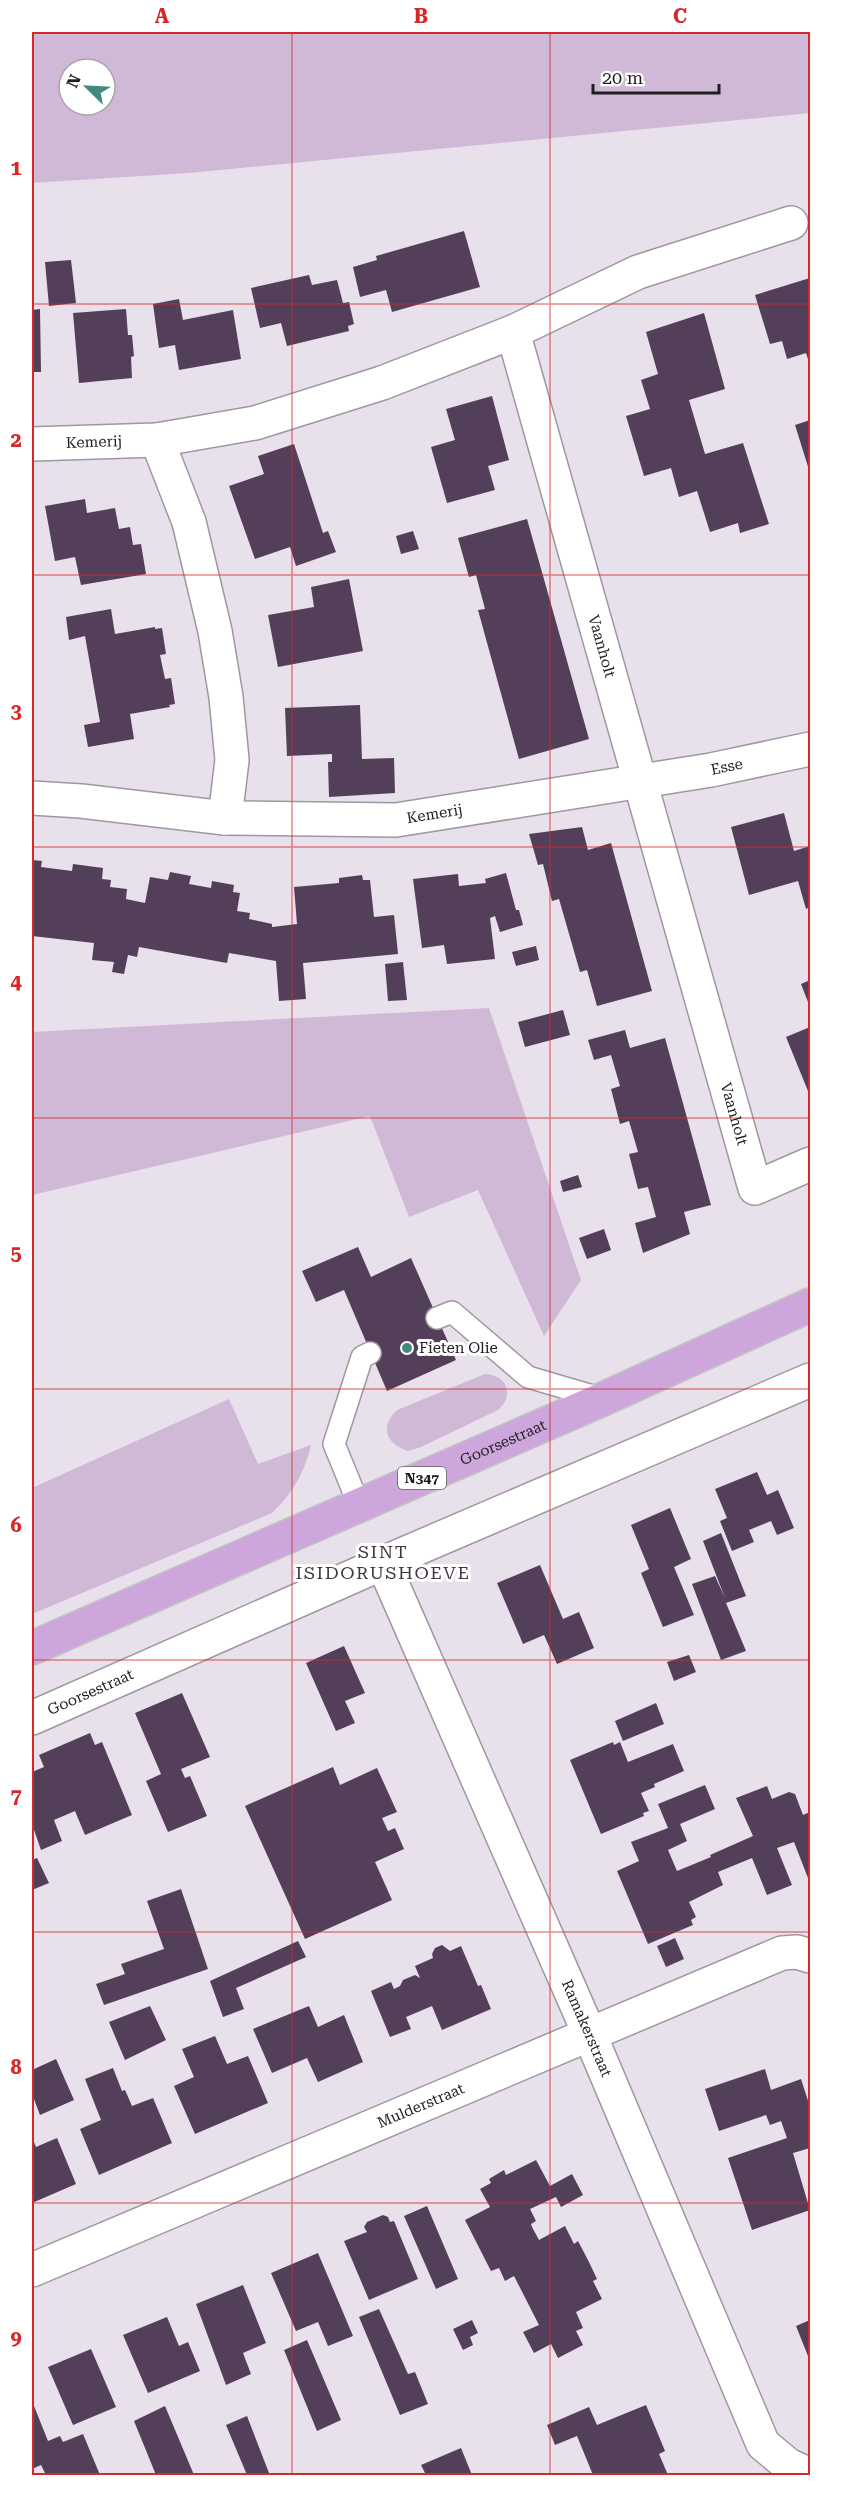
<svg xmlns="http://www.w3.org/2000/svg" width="842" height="2507" font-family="'Roboto Serif',serif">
  <rect width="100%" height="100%" fill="#e8e0eb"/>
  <path fill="#cfb9d7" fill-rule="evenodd" d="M32,32H810V113L189,173L32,183ZM69,69H105V105H69Z
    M489,1008L581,1280L544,1336L478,1190L409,1217L370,1116L32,1195V1032Z
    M485,1374C507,1375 515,1395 498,1410L421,1447L408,1451C385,1444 380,1426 397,1410Z
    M229,1399L258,1464L311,1445C304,1473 293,1493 272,1513L32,1614V1488Z"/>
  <path fill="#533f5a" d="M464,231L480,287L392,312L386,290L360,297L353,267L377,260L376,256Z
    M71,260L76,303L49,306L45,262Z
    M309,275L312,285L337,280L343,303L349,302L354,324L348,326L349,331L287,346L281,323L260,328L251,288Z
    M810,278V365L806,353L787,359L782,341L770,344L755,295Z
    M179,299L183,320L233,310L241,359L179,370L175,345L159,348L153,304Z
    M40,309L41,372H32V310Z
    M126,309L128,335H132L134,356L131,357L132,378L79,383L73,313Z
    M704,313L725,389L689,400L705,454L743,443L769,524L740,533L738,523L710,532L697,491L679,497L671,468L644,476L626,416L650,409L641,380L658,374L646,332Z
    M492,396L509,460L488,466L495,490L447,503L431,447L455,440L446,409Z
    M810,420V473L795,425Z
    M294,444L323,533L328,531L336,552L296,566L290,547L255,559L229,486L264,474L258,456Z
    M85,499L87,513L115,508L119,529L130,527L133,545L141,544L146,574L81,585L75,557L55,561L45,506Z
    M527,519L589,739L519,759L478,610L485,609L476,575L469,577L458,538Z
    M413,531L419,549L401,554L396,536Z
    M349,579L363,651L278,667L268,615L314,607L311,587Z
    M111,609L115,634L155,627V629L162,628L166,654L160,655L165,679L171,678L175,704L169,705L170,707L130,714L134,739L88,747L84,725L100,722L85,636L69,640L66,617Z
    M360,705L362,759L394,758L395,793L329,797L328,762H332V754L287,756L285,708Z
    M784,813L794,851L810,846V907L806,909L798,881L749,895L731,827Z
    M582,827L588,850L611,843L652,991L597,1006L587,970L580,972L559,899L552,901L543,864L538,865L529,834Z
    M32,860L42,861L41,867L72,871L73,864L103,868L102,879L111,880L110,887L127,889L126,899L145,903L150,877L168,880L170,872L191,876L189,884L211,888L212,881L234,885L233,892L240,893L237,911L250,913L249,919L272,924V927L297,924L294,887L339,883V878L362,875L363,880H370L374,917L394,915L398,954L303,963L306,999L279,1001L276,961L229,953L227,963L139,947L137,957L128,955L124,974L112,972L114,962L92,960L94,943L32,936Z
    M506,873L516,910H519L523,925L500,932L495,916L490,918L495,959L447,964L444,945L422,948L413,879L458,874L459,886L486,883L485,879Z
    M536,946L539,960L516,966L512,952Z
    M403,962L407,1000L388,1001L385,964Z
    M810,980V1007L801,984Z
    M563,1010L570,1035L525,1047L518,1022Z
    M810,1027V1096L786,1037Z
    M625,1030L630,1048L665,1038L711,1205L684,1212L690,1234L643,1253L635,1223L656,1217L648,1187L638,1189L629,1154L638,1152L629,1121L620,1124L611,1089L620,1086L611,1055L594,1060L588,1040Z
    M578,1175L582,1187L563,1192L560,1181Z
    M604,1229L611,1250L587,1259L579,1238Z
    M358,1247L371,1277L411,1258L456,1360L387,1391L344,1290L316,1302L302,1271Z
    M757,1472L767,1495L778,1490L794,1528L777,1535L771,1521L749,1530L754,1542L732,1551L720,1521L727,1518L715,1489Z
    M670,1508L691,1559L674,1567L694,1615L663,1627L641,1573L649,1569L631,1525Z
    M721,1533L746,1596L726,1603L746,1651L721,1660L692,1584L715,1576L725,1598L703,1541Z
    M540,1565L563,1619L579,1612L594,1648L557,1664L544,1635L523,1644L497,1583Z
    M344,1646L365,1693L345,1701L355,1723L336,1731L306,1663Z
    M689,1655L696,1672L674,1681L667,1662Z
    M182,1693L210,1757L181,1769L185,1778L190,1776L207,1816L168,1832L146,1781L161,1774L135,1713Z
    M656,1703L664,1724L623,1741L615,1721Z
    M90,1733L95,1745L102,1742L132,1815L85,1835L75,1811L54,1820L62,1841L41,1850L32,1824V1772L44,1767L39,1755Z
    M613,1742L614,1745L620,1742L628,1762L673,1744L684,1771L654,1784L655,1787L641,1793L649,1811L643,1813L644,1816L601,1834L570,1760Z
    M333,1767L340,1785L377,1768L397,1812L382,1818L388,1831L395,1828L404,1849L375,1862L392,1900L305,1939L245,1806Z
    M705,1785L715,1809L680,1824L687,1841L668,1850L677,1871L711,1857L710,1855L753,1836L736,1798L767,1786L772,1799L789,1792L795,1794L803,1815L810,1812V1877L808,1878L794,1842L777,1848L792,1885L767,1895L752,1858L718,1872L723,1885L689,1902L696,1917L691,1920L693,1925L648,1944L617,1871L639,1861L631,1842L668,1828L658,1804Z
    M37,1858L49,1883L32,1890V1860Z
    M181,1889L208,1969L104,2005L96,1984L125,1974L121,1964L164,1949L147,1901Z
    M675,1938L684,1959L666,1967L657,1946Z
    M298,1941L306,1957L236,1988L244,2009L223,2017L210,1981Z
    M442,1945L450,1951L461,1946L478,1986L481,1985L491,2009L442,2030L432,2006L406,2017L411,2029L390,2037L371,1991L391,1982L394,1989L400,1986L403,1980L415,1975L420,1978L415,1966L433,1958L432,1954L435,1948Z
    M150,2006L166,2040L125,2060L109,2022Z
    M309,2006L318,2027L344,2015L363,2062L318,2082L307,2058L272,2073L253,2029Z
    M215,2036L227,2064L248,2056L268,2103L195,2134L174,2086L194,2077L182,2049Z
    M56,2059L74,2100L40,2115L32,2094V2070Z
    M113,2068L122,2091L125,2090L132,2106L153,2098L172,2143L99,2175L80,2129L101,2120L85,2079Z
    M765,2069L771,2090L801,2079L810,2107V2148L793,2153L810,2210L752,2230L728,2158L787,2138L781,2121L770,2125L766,2115L719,2131L705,2089Z
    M32,2137L36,2147L57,2138L76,2184L32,2203Z
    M536,2160L550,2186L572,2174L583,2195L561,2207L556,2197L530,2209L536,2221L531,2224L532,2227L539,2240L565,2226L574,2244L578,2241L589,2262L597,2279L593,2281L602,2299L576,2312L583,2328L576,2331L583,2345L558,2358L551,2344L534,2353L523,2332L539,2325L514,2276L505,2281L499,2268L491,2271L465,2220L490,2207L480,2189L491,2183L489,2179L504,2170L506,2175Z
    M427,2206L458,2279L436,2289L404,2216Z
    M383,2215L388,2217L390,2222L394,2221L418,2279L369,2300L344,2241L367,2232L364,2227L367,2222Z
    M318,2253L353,2336L328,2346L318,2322L296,2331L271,2273Z
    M243,2285L266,2343L243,2353L251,2374L226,2385L196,2304Z
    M379,2309L408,2374L415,2372L428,2404L400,2415L359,2317Z
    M167,2317L179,2346L188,2342L200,2371L148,2393L123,2335Z
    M472,2320L478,2333L470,2337L473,2345L463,2350L453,2329Z
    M810,2320V2361L796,2326Z
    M307,2340L341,2420L317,2431L284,2350Z
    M91,2349L116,2407L73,2425L48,2367Z
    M32,2401L48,2441L60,2436L63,2442L83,2434L100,2475H46L41,2465L32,2469Z
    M646,2405L665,2451L659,2454L668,2475H593L577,2436L555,2445L547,2425L589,2407L597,2425Z
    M165,2406L194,2475H156L134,2421Z
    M247,2416L269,2473L266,2475H247L226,2425Z
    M461,2448L472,2475H426L421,2465Z"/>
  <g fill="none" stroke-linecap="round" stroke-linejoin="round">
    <g stroke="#9f97a1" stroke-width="24">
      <path id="service" d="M437,1318L452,1312L528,1377L603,1399
        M359,1505L334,1444L362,1357L370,1353"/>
    </g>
    <g stroke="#9f97a1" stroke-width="36">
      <g id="minor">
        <path id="s1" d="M791,223L638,272L513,332L755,1188L810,1164"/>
        <path id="s2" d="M32,444L157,440L255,423L382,383L513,332"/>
        <path d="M32,798L81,801L225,818L232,760L226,697L215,631L189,522L157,440"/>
        <path id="s3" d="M225,818L396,820L711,770L810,749"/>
        <path id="s4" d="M383,1563L589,2033L763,2444L788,2465L810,2475"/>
        <path id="s5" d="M32,1718L383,1563L810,1380"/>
        <path id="s6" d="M32,2270L782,1953L797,1952L810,1956"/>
      </g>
    </g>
    <g stroke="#c5c4c5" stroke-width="36">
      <g id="primary">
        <path id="s7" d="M32,1648L603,1399L810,1305"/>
      </g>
    </g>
    <use href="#service" stroke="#fff" stroke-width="21"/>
    <use href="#minor" stroke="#fff" stroke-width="33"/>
    <use href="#primary" stroke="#cda6db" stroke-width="33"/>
  </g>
  <path fill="none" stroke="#d62828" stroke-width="1.5" stroke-opacity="0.55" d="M292,32V2476M550,32V2476M32,304H810M32,575H810M32,847H810M32,1118H810M32,1389H810M32,1660H810M32,1932H810M32,2203H810"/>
  <circle fill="#43887e" stroke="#fff" stroke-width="2" cx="407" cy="1348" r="6"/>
  <g text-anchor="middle" stroke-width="6" stroke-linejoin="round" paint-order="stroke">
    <rect fill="#fff" stroke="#636164" stroke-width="1.5" x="398" y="1467" width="48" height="22" rx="4.5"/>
    <g font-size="14" font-weight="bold" fill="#201d21">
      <text x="422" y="1483">N347</text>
    </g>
    <g font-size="15" fill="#201d21" stroke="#fff">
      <text dy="5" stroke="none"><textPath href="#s2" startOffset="62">Kemerij</textPath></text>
      <text dy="5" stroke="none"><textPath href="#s1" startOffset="626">Vaanholt</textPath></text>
      <text dy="5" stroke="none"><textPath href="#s3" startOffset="506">Esse</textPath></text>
      <text dy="5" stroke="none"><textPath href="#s3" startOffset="210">Kemerij</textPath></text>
      <text dy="5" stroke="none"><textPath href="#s1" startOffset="1112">Vaanholt</textPath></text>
      <text dy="5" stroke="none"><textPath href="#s7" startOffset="514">Goorsestraat</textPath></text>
      <text dy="5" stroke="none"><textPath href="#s5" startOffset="64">Goorsestraat</textPath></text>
      <text dy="5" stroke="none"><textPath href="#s4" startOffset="508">Ramakerstraat</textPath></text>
      <text dy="5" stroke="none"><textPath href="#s6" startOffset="422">Mulderstraat</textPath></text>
    </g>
    <g font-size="15" fill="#201d21" stroke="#fff" text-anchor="start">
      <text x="419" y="1353">Fieten Olie</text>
    </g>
    <g font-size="18" letter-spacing="1.5" fill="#403942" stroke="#fff">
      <text x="383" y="1558">SINT<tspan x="383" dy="21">ISIDORUSHOEVE</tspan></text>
    </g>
  </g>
  <rect width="842" height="2507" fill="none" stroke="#ffffff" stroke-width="66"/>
  <g transform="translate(87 87) rotate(294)"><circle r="28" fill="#ffffff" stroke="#a6a5a6" stroke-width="1.5"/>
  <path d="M0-4.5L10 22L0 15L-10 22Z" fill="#43887e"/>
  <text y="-9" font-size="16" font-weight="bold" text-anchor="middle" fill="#201d21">N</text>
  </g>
  <path d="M593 84v9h126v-9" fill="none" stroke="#201d21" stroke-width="3"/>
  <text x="602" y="84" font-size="18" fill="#201d21" stroke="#ffffff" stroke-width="4.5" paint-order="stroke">20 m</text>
  <rect x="33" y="33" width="776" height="2441" fill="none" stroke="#d62828" stroke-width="2"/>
  <g font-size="20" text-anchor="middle" font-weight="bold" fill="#d62828">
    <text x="162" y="23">A</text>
    <text x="421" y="23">B</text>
    <text x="680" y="23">C</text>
    <text x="16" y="175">1</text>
    <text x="16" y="447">2</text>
    <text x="16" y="718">3</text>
    <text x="16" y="989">4</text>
    <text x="16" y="1260">5</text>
    <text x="16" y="1532">6</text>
    <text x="16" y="1803">7</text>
    <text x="16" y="2074">8</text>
    <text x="16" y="2345">9</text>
  </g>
</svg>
